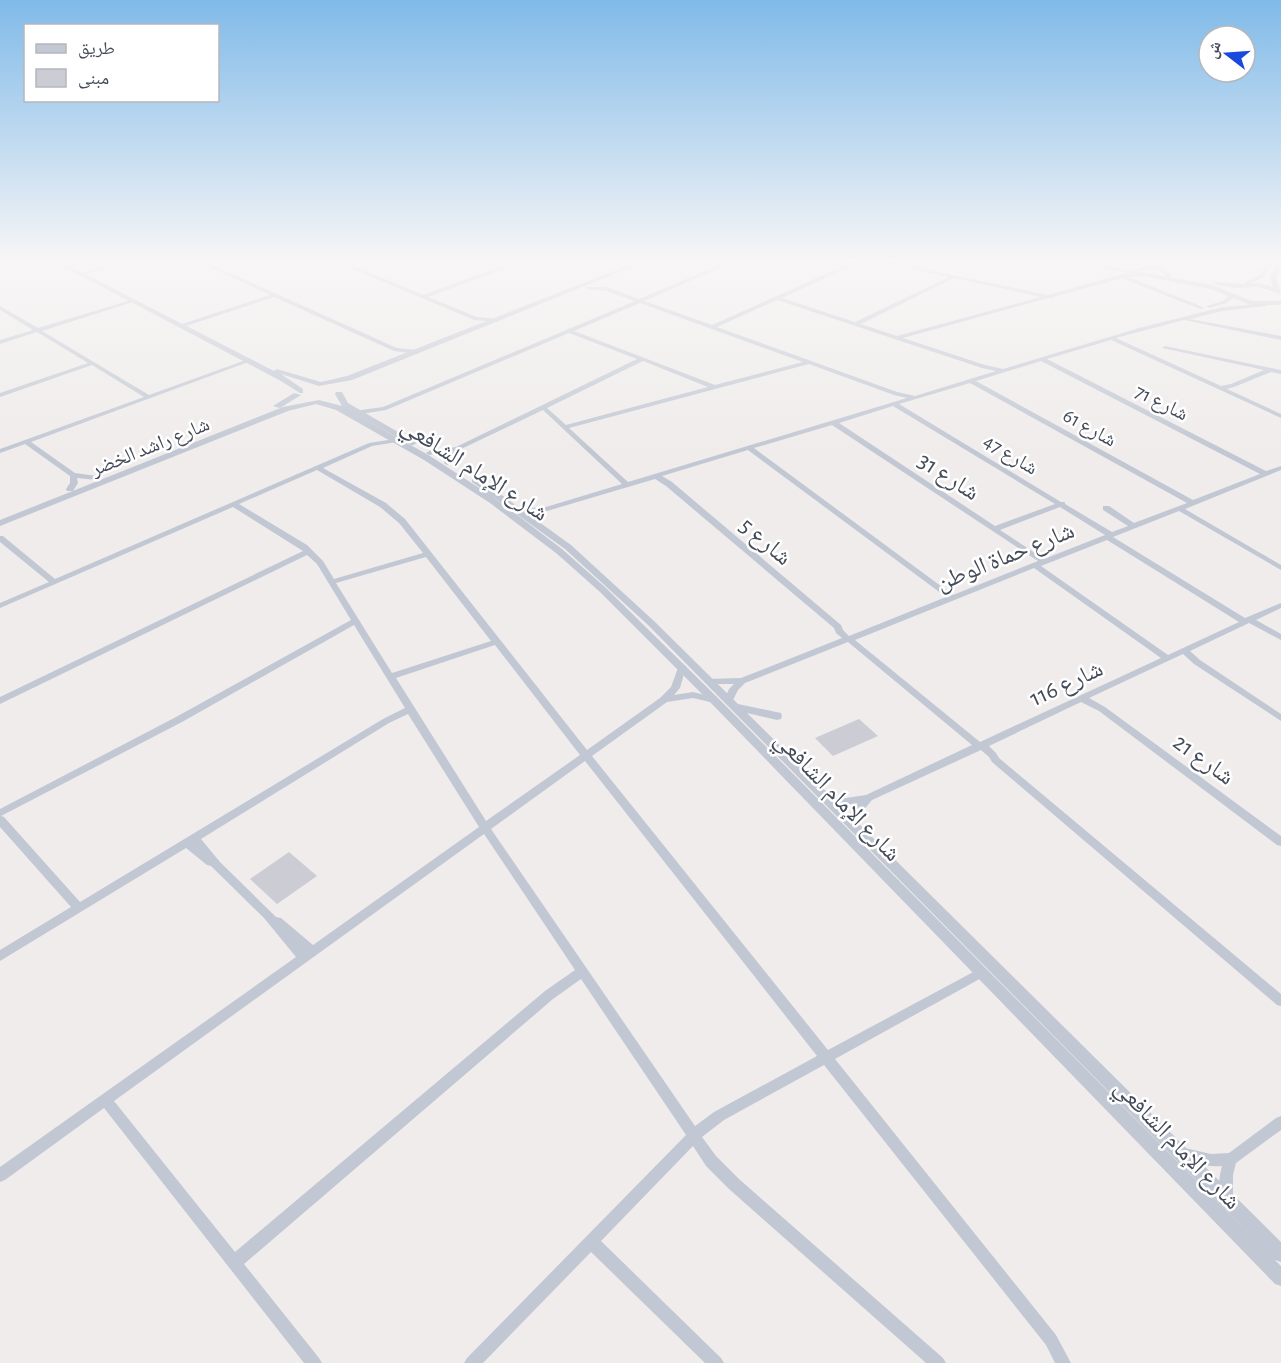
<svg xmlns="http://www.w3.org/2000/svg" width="1281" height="1363" font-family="'Alegreya Sans','Noto Naskh Arabic',sans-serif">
  <rect width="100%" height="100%" fill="#efeceb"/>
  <path fill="#cbccd4" d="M859,719L878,736L833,756L815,738Z
    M289,852L317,876L277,904L250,879Z"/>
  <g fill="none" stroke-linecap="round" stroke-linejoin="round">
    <path fill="#c2c8d3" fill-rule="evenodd" d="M128,259H136L83,275L78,274Z
      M192,259H199L397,348L417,350L420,352L417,354L394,351L274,297L183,327H179V325L270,295Z
      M329,259C340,259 348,267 358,268C367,269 384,259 397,259L364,270L423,295L522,259H530L428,297L477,317L499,319V321L497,322L474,320Z
      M734,259H741L644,301L712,325L859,259H866L782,298L855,322L949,277L867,259H877L1048,295L1122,274L1148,273L1150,274V276L1129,277L1205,308L1200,309L1124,279V278L1053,297V298H1048L903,338L985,365L1003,369L1139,328L1223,307L1268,303V305L1266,306L1223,311L1190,319L1281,336V340L1184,320L1116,338L1221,386L1231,384L1264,370L1162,348L1165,346L1281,370V374L1271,372L1234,387L1227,389L1281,414V418L1111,340L1047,359L1266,471L1281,466V470L1185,509L1281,565V570L1179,511L1113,537L1245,618L1281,603V608L1256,620L1281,634V640L1249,623L1190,651L1200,660L1281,714V721L1194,664L1183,654L1089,698L1105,707L1281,836V846L1277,845L1099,711L1081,702L989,746L996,753L999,758L1281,994V1006L1277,1005L992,762L989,757L981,750L872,800L862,812L857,828H849L848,825L852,811L858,803C846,806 836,805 824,802L823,799L824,796L828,795L846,798L866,795L972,745L848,642L745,683L738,690L732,702H726L724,700L729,689L734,684H710L707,683L706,681L707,679L741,678L842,638L836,633L834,628L666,486L655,479L547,511L517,513V509L546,507L622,484L543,410L459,450L452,456L449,464L447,465L444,463L446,455L449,452L429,455L426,453L429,451L456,447L637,359L569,333L386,410L361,414L358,412L361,410L383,407L635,301L606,291L586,289V287H607L639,299ZM954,278L1041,297L897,336L861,324ZM777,300L982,368L996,371L915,396L897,392L717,327ZM640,303L803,362L715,385L574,331ZM643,361L708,387L566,425L547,408ZM1041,361L1260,474L1193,500L976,381ZM809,364L894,395L907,398L628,482L569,428ZM970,383L1187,503L1134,523L1109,506H1103V510L1128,526L1112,532L1065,504V502H1061L899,404ZM893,406L1055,504L995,526L839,423ZM832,425L1038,561L953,595L754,448ZM748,450L946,597L849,636L843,630L841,625L672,482L662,476ZM1060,507L1105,535L1044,559L1000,530ZM1107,540L1239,622L1168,655L1041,566ZM1034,568L1161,658L980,742L855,640Z
      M1160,259H1166L1161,266L1171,275V277H1167L1157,268L1136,272L1133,270L1156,265Z
      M1231,294L1236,295L1227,303L1209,308L1206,306L1223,301Z
      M131,300L136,301L42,331L149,395L246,360L251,361L31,442L75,473L97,476L101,478L97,480L77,478L78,483L73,491H67L66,489L70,483V476L25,444L0,453V449L144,397L92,365L0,397V393L88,363L37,332L0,344V340L33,330L0,310V306L38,328Z
      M395,439L397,440V442L372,446L323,468L386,503L405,519L587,750L660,698L671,687L679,665H685L686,667L680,688L674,695L693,692L717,698L719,700L717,702L714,703L693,698L667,702L592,756L828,1050L977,970L981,968L985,970L987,973L985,976L835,1059L1056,1335L1071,1363H1055L1046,1345L824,1065L724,1120L702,1137L716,1156L739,1179L943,1358L946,1363H926L729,1189L706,1166L693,1146L601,1241L721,1358L724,1363H705L591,1252L483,1363H464L467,1358L686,1135L581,979L553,999L244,1264L319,1358L322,1363H304L104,1108L5,1180L0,1182V1167L296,957L264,918L211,866L207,865L186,848L0,961V950L71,907L0,827V809L176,717L351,620L317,564L307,555L0,704V697L303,551L233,507L0,608V603L49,582L0,542V536H3L55,579L369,443ZM317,470L380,507L399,523L423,553L334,579L323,561L307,545L239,504ZM426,557L491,641L392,673L336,583ZM354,625L405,708L383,719L80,902L4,817L1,816L182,722ZM495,645L580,755L486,821L396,678ZM408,714L479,827L313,945L281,918L276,917L220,862L201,839L389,723ZM585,761L817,1056L714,1112L695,1126L491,829ZM484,834L575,970L545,991L235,1252L114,1101Z
      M1281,1116V1130L1236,1163L1233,1175V1198L1231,1203L1226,1205L1221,1203C1217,1192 1219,1177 1222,1166C1208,1167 1193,1164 1180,1159L1178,1154L1180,1149L1185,1148L1211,1154L1229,1153L1276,1118Z"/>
    <path fill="#c2c8d3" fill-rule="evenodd" d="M49,259H56L274,371L277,369L321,382L347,376L644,259H652L352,380L319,386L281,374L303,389V393H300L281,381Z
      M655,259H663L645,267L640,266Z
      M1057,259H1070L1212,285L1252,301H1281V305H1251L1210,289Z
      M1268,259H1274L1264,277L1251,283H1259L1273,287L1270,278L1278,261L1281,259V267L1276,278L1281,294L1259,287L1234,288L1213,284L1216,282L1244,284L1245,282L1260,275Z
      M336,392H342L348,403L417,443L413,445H410L342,406L335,394Z
      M294,393L301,395L280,408L273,406Z
      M319,400L342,406L430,456L496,499L562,549L606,588L718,698L1281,1266V1286L1275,1284L710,702L600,592L556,553L490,503L424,460L336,410L316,404L288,411L0,526V520L283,407Z
      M472,478H478L571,545L654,621L738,704L781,713L782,716L781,719L777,720L747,713L1281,1242V1262L1275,1260L648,625L565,549L472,482Z"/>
  </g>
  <linearGradient id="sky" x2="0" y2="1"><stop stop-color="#80bae9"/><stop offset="0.58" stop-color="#f8f6f6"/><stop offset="1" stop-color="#f8f6f6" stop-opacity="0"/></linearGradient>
  <rect width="1281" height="450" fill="url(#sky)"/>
  <g text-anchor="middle" stroke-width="5" stroke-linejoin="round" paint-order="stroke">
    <g font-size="20" fill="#444b59" stroke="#fff">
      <text transform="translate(1162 402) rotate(27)" y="7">شارع 71</text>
      <text transform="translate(1090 427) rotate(29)" y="7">شارع 61</text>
      <text transform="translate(150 446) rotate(-22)" y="7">شارع راشد الخضر</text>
      <text transform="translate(1011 454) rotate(31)" y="7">شارع 47</text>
    </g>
    <g font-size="24" fill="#444b59" stroke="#fff">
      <text transform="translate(475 469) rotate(33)" y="8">شارع الإمام الشافعي</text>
      <text transform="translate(949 476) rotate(33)" y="8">شارع 31</text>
      <text transform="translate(766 541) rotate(40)" y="8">شارع 5</text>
      <text transform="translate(1005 556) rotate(-22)" y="8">شارع حماة الوطن</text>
      <text transform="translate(1066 683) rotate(-25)" y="8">شارع 116</text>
      <text transform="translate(1204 759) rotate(36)" y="8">شارع 21</text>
      <text transform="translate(838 796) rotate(46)" y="8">شارع الإمام الشافعي</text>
      <text transform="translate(1178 1144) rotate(46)" y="8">شارع الإمام الشافعي</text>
    </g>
  </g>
  <rect x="24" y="24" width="195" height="78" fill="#ffffff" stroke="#b4b7bd" stroke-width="1.5"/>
  <rect x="36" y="44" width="30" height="9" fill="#c2c8d3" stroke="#b4b7bd" stroke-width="1.5"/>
  <text x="78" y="54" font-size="18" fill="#444b59">طريق</text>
  <rect x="36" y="69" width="30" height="18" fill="#cbccd4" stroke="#b4b7bd" stroke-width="1.5"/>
  <text x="78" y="84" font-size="18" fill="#444b59">مبنى</text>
  <g transform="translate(1227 54) rotate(287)"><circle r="28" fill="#ffffff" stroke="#b4b7bd" stroke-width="1.5"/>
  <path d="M0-4.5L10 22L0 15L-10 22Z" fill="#194adb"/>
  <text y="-9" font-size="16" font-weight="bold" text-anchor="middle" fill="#444b59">ش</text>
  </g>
</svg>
